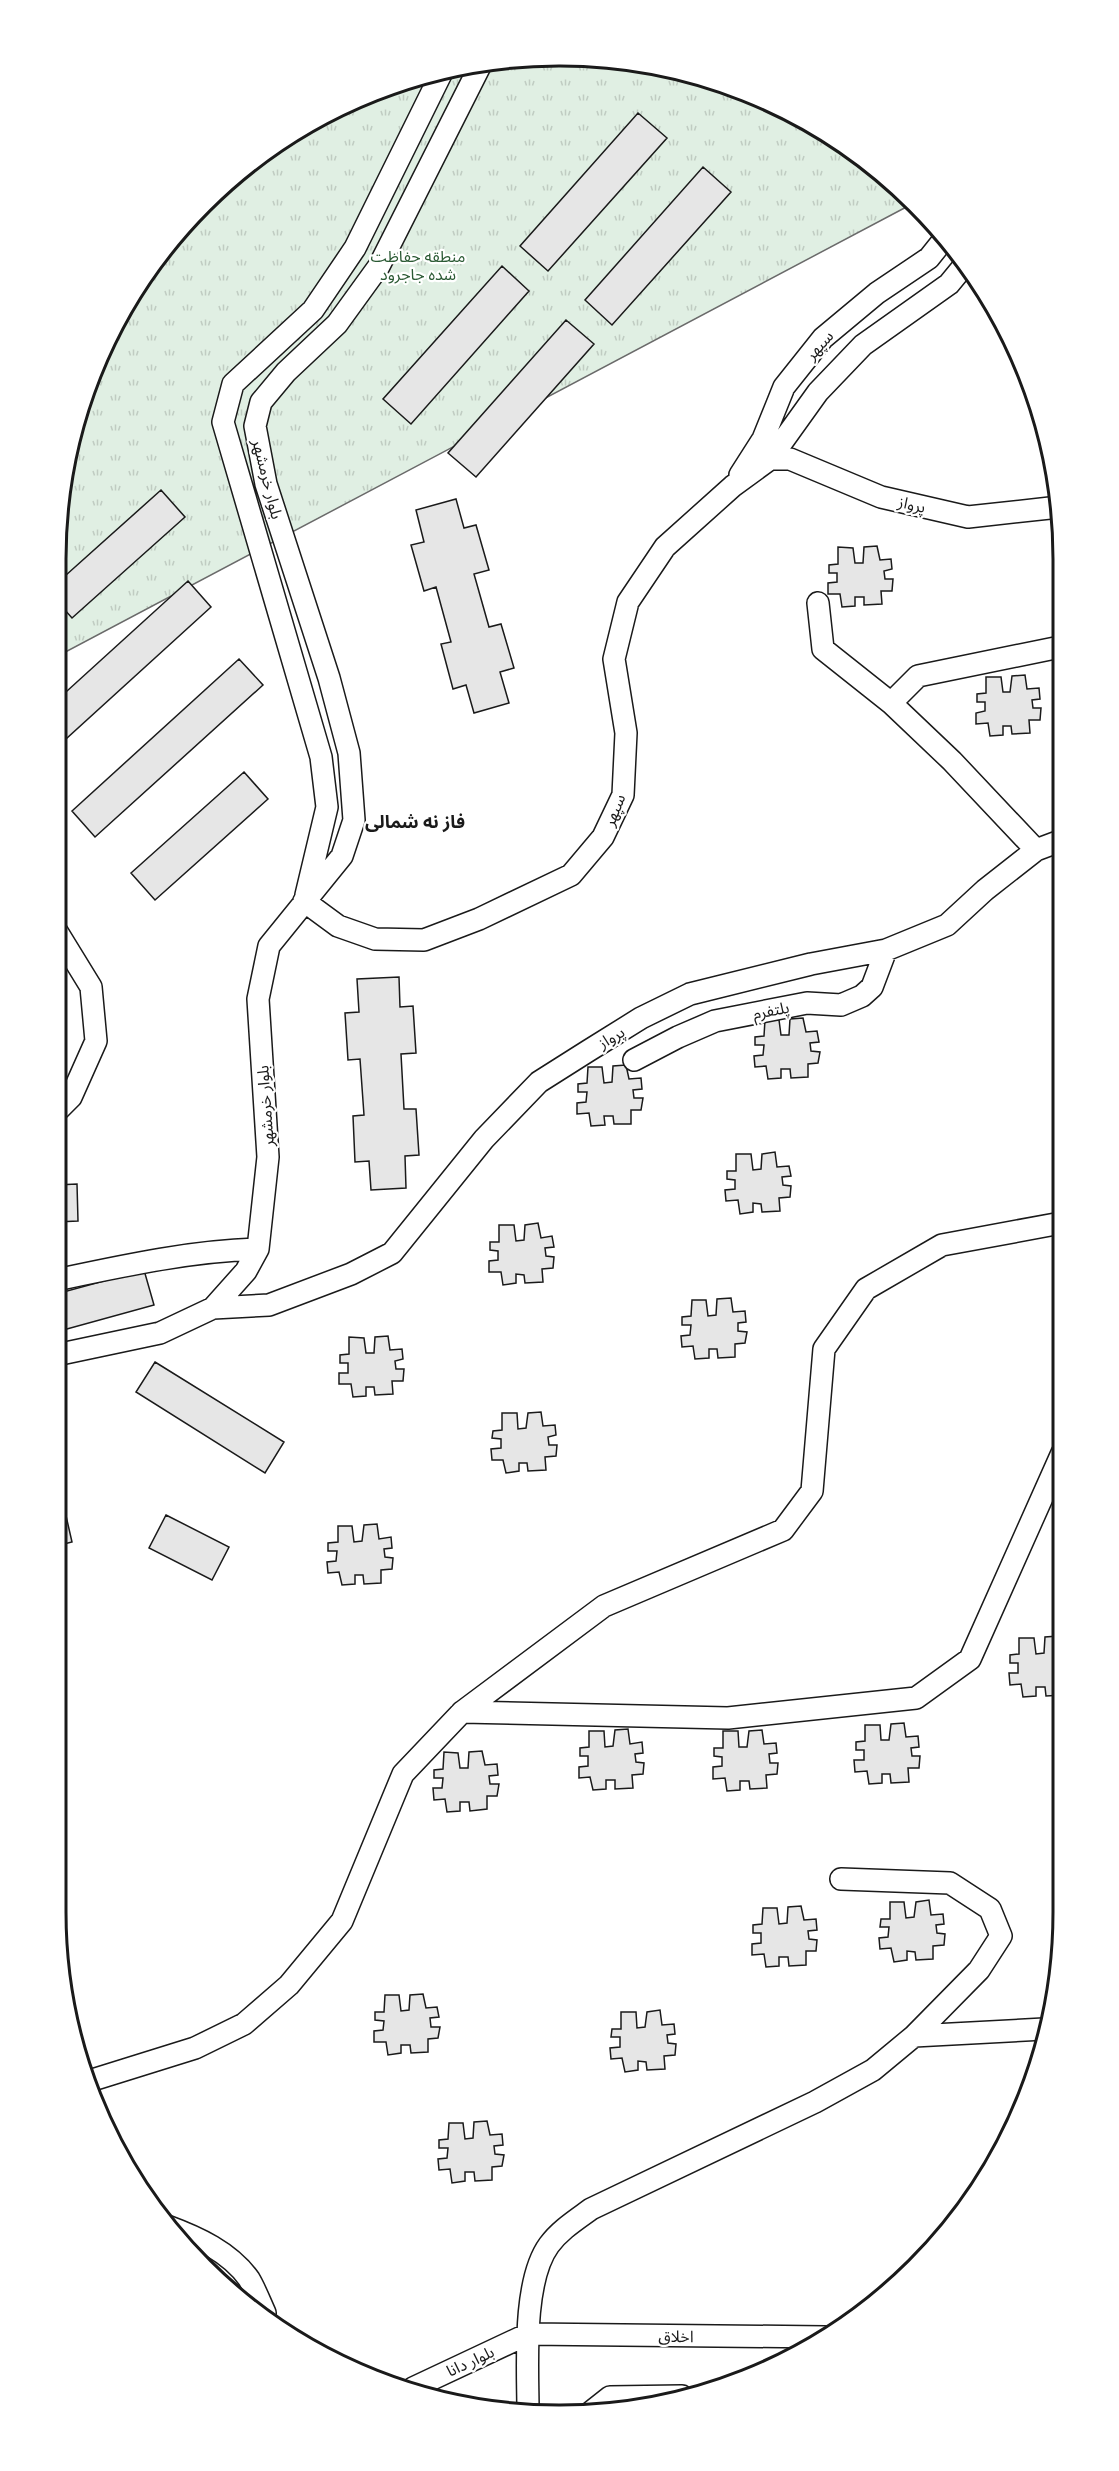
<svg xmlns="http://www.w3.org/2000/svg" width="1119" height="2471" font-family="'IBM Plex Sans','Noto Sans Arabic',sans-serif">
  <defs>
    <pattern id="park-tufts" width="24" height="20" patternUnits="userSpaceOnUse" patternTransform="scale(1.5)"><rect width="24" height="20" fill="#e0efe3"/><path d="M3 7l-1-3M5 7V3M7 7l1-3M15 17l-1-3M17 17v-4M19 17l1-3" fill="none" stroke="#c0ccc2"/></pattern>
  </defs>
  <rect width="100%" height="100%" fill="#fff"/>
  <path fill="url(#park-tufts)" stroke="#6a6a6a" stroke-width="1.5" d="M527,57L626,60L722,82L840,141L912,204L56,657V559L82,397L123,307L181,227L253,159L337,107L429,73Z"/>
  <path fill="#e6e6e6" stroke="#1a1a1a" stroke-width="1.5" d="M638,113L667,138L548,271L520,246Z
    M703,167L731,192L612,325L585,300Z
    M502,266L529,291L411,424L383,399Z
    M566,320L594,344L476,477L448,453Z
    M161,490L185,517L72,618L56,600V584Z
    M456,499L464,528L476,525L489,570L474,574L489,627L501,624L514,668L500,672L509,703L474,713L466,685L453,689L441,644L451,642L436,587L424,591L411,545L424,542L416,510Z
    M877,546L880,560L891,559L892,569L884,571L885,579H893L892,591H881L882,604L864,605V597H855V606L842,607L840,594H828V583L837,582V573H829V565L838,564V547L853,548L855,563H863L864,547Z
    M188,581L211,607L56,748V701Z
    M239,659L263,685L95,837L72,811Z
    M1025,675L1027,689L1039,688L1040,699L1032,700L1033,708H1041L1040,720H1029L1030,733L1012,734L1011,726H1003V735L990,736L988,723L976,724V713L985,711V702H977V694L986,693V677H1001L1003,692H1010L1012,676Z
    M244,772L268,799L155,900L131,873Z
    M399,977L400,1007L413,1006L416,1053L401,1054L404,1109H416L419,1155L405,1156L406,1188L371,1190L369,1161L355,1162L353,1116L364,1115L360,1059L348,1060L345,1013L359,1012L357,979Z
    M803,1018L806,1032L817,1031L819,1042L810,1043L811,1051L820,1052L818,1063L808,1064V1077L791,1078L790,1069H781V1078L768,1079L766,1066L755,1067L754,1056L763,1055L764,1045H755V1037L764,1036L765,1020H779L781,1035H789L790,1019Z
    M626,1065L629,1079L641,1078L642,1089L633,1090L634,1098H643L641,1110H631V1124H614L613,1116H604L605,1125L591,1126L589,1113L577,1114V1103L586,1102L587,1092H578V1084L587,1083L588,1067H602L604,1083L612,1082L613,1066Z
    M775,1152L777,1167L789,1166L791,1176L782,1177L783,1185L791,1186L790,1197L779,1198L780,1211L762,1212L761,1204L753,1203V1212L740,1214L738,1200L726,1201L725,1190L735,1189V1180L727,1179V1171H736V1154H751L753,1170L761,1169L762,1154Z
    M77,1184L78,1221L56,1222V1185Z
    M538,1223L541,1238L552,1236L554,1247L545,1248L546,1256L554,1257L553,1268L542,1269L543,1282L525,1283L524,1275L516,1274V1283L503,1285L501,1272H489V1261L498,1260V1251L490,1250V1242H499V1225H514L516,1241L524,1240L525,1225Z
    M144,1270L154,1305L56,1332V1294Z
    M731,1298L733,1312L745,1311L746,1322L738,1323V1331L747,1332L745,1343L735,1344V1357L718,1358L717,1349H709V1358L695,1359L693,1346L682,1347L681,1336L690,1335L691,1325H682V1317L691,1316L692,1300H706L708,1316L716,1315L717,1299Z
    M388,1336L390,1350L402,1349L403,1359L395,1361L396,1369H404L403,1381H392L393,1394L375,1395L374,1387H366V1396L353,1397L351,1384H339V1373H348V1363H340V1355L349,1354V1337L364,1338L366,1353H374L375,1337Z
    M155,1362L284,1442L265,1473L136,1392Z
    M541,1412L543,1426L555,1425L556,1435L548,1437L549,1445H557L556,1456L545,1457L546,1470L528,1471L527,1463H519V1471L506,1473L503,1460H492L491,1449L501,1448V1439L492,1438L493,1431L502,1430V1413H517L518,1429L526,1428L528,1413Z
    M64,1507L72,1542L56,1546V1509Z
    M166,1515L229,1547L212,1580L149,1548Z
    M377,1524L379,1539L391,1537L392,1548L384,1549L385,1557L393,1558L392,1569L381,1570V1583L364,1584L363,1575H355V1584L342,1585L339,1572L328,1573L327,1562L336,1561L337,1551H328V1543L338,1542V1526H352L354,1542L362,1541L364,1525Z
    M1058,1636L1060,1650H1063V1695L1046,1696L1045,1687H1036V1696L1023,1697L1021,1684L1010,1685L1009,1673H1018V1663H1010V1655L1019,1654V1638H1034L1036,1654L1044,1653L1045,1637Z
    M904,1723L906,1737L918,1736L919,1747L911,1748L912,1756H920L919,1768H908L909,1782L891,1783L890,1774H882V1783L869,1784L867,1771L855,1772L854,1760H864V1750H856V1742L865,1741V1725H880L881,1740H889L891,1724Z
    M628,1729L630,1744L642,1742L643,1753L635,1754L636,1762L644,1763L643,1774L632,1775L633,1788L615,1789V1780H606V1789L593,1790L590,1777L579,1778V1767L588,1766V1756H580V1748L589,1747V1731H604L605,1747L613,1746L615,1730Z
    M762,1730L764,1744L776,1743L777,1753L769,1754L770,1763H778L777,1774L766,1775L767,1788L750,1789L749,1781H740V1790L727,1791L725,1778L713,1779V1767L722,1766V1757L714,1756V1748H723V1731H738L739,1747H747L749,1731Z
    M482,1751L485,1765L497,1764L498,1775L489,1776L490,1784H499L497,1796H487V1809L470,1811L469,1802H460V1811L447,1812L445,1799L434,1800L433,1788H442L443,1778H434V1770L443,1769L444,1752L458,1753L460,1768H468L469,1752Z
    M929,1900L931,1915L943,1914L944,1924L936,1925L937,1933L945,1934L944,1945L933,1946V1959L916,1960L915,1952L907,1951V1960L894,1962L891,1948L880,1949L879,1938L888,1937L889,1927H880L881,1919H890V1902H904L906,1918L914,1917L916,1902Z
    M801,1906L804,1920L816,1919L817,1930L808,1931L809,1939L817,1940L816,1951H806V1965L789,1966L788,1957H779V1966L766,1967L764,1954L752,1955V1944L761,1943V1933H753V1925L762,1924L763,1908H777L779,1924L787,1923L788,1907Z
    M423,1994L426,2008L437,2007L439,2017L430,2018L431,2027H440L438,2038L428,2039V2052L411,2053L410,2045H401V2053L388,2055L386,2042H374V2031L383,2030L384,2021L375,2020V2012H384L385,1995H399L401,2011L409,2010L410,1995Z
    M660,2010L662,2025L674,2024L675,2034L667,2035L668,2043L676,2044L675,2055L664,2056L665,2069L647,2070L646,2062L638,2061V2070L625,2072L622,2058L611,2059L610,2048L620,2047V2037H611L612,2029H621V2012H636L637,2028L645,2027L647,2012Z
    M487,2121L490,2135L502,2134L503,2145L494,2146L495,2154L504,2155L502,2166L492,2167V2180L475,2181L474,2172H465V2181L452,2183L450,2169L439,2170L438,2159L447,2158L448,2148H439V2140L448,2139L449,2123H463L465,2139L473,2138L474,2122Z"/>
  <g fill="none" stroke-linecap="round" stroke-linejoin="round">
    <g stroke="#1a1a1a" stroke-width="24">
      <path id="minor" d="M770,459H790L881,497L968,517L1059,507
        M740,475L763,439L784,387L823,338L877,293L929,258L945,238
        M818,603L823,649L891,703L952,761L1036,850
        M891,703L918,676L1060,647
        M306,895L327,807L321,757L223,422L233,384L313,310L355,248L443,70
        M304,901L338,926L375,939L424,940L479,919L571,875L603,837L623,795L626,733L614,659L628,602L665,547L733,486L770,459L818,392L863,345L949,284L963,267
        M634,1060L678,1037L715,1021L807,1003L841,1005L862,996L872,987L886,950
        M56,1112L71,1097L96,1041L91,987L56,930
        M56,1280C122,1266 190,1251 258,1249
        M213,1308L246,1271L258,1249L268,1157L258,999L269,946L342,856L354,820L349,753L329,678L266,484L255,426L261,402L286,372L337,324L379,266L481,64
        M56,1355L160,1333L213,1308L269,1305L351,1274L392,1253L484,1139L539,1082L588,1051L641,1018L690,994L811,964L886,950L947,925L985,890L1036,850L1060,841
        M462,1712L728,1718L916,1698L970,1659L1062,1453
        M914,2036L1044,2029
        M86,2082L195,2048L244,2024L289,1985L342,1921L403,1774L462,1712L604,1606L783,1530L812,1491L824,1349L866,1289L942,1245L1061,1223
        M167,2226C197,2237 230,2252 249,2279C255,2289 260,2302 265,2313
        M413,2388L528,2334L825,2337
        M528,2412C528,2367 522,2282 549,2245C560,2230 576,2220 591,2209L815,2102L873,2070L914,2036L979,1970L1001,1936L990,1909L950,1883L841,1879
        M591,2412L610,2397L682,2396"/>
    </g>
    <use href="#minor" stroke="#fff" stroke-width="21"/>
  </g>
  <g text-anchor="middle" stroke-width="4.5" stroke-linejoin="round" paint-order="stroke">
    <g font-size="16" fill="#2b5a34" stroke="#fff">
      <text x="418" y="262">منطقه حفاظت<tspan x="418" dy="18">شده جاجرود</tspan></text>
    </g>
    <g font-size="16" fill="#1a1a1a" stroke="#fff">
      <text transform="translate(819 345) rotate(-48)" y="6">سپهر</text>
      <text transform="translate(268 479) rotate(76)" y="6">بلوار خرمشهر</text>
      <text transform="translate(912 504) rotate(13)" y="6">پرواز</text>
      <text transform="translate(614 810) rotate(-68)" y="6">سپهر</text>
      <text transform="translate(771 1010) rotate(-11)" y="6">پلتفرم</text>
      <text transform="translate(611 1037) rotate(-31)" y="6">پرواز</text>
      <text transform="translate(265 1106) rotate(-94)" y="6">بلوار خرمشهر</text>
      <text transform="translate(676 2336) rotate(1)" y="6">اخلاق</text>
      <text transform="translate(470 2361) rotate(-25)" y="6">بلوار دانا</text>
    </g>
    <g font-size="18" font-weight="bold" fill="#1a1a1a" stroke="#fff">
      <text x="415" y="828">فاز نه شمالی</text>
    </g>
  </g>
  <path d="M0 0H1119V2471H0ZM559 66H560A493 493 0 0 1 1053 559V1912A493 493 0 0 1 560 2405H559A493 493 0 0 1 66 1912V559A493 493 0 0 1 559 66Z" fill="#fff" fill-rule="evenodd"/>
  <path fill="none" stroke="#1a1a1a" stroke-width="3" d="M559 66H560A493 493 0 0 1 1053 559V1912A493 493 0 0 1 560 2405H559A493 493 0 0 1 66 1912V559A493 493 0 0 1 559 66Z"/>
</svg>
